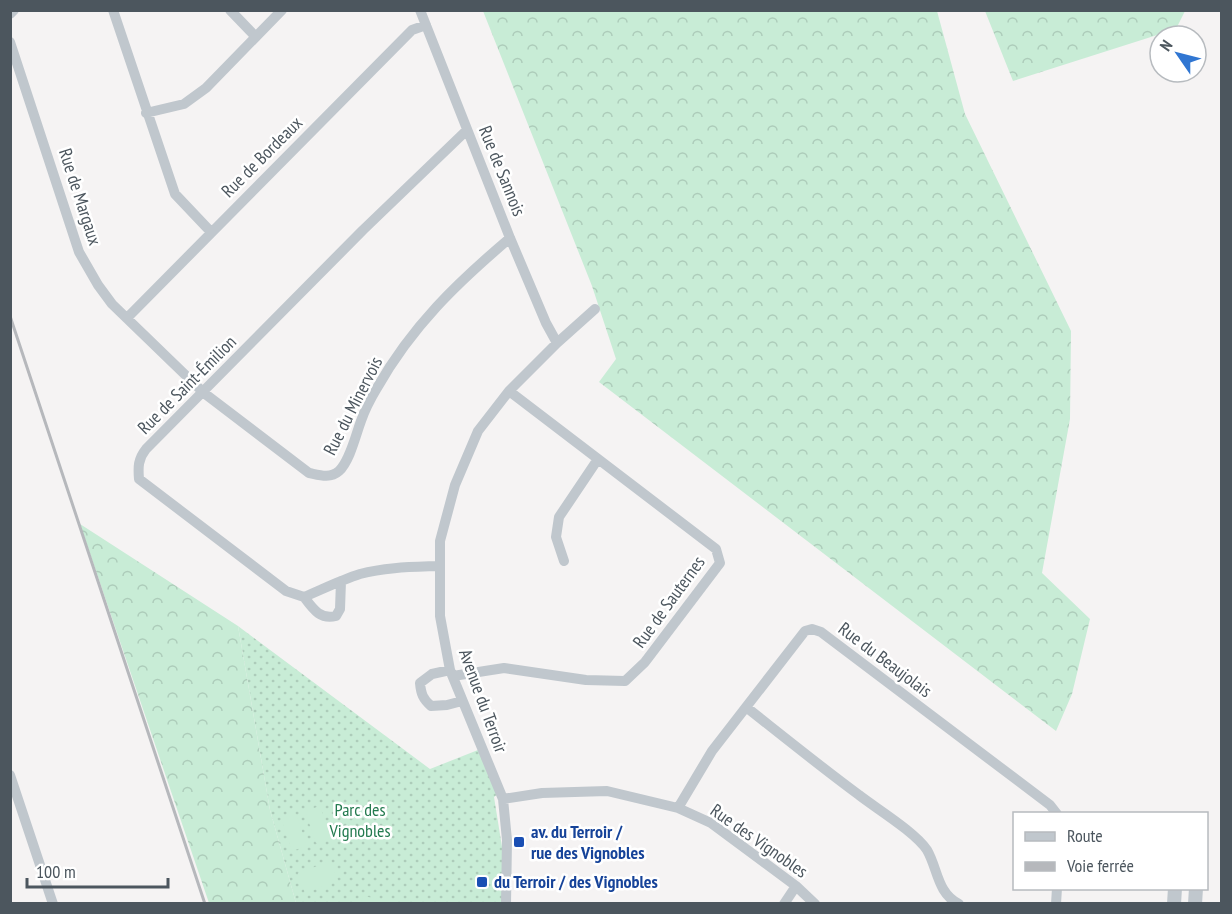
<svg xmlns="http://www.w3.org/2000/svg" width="1232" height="914" font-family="'PT Sans Narrow',sans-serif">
  <defs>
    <pattern id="grass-dots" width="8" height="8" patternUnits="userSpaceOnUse" patternTransform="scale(1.5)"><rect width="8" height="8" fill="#c8ecd6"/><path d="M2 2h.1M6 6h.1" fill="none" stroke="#adccba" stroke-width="1.8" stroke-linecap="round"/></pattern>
    <pattern id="forest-crowns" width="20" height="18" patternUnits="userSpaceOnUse" patternTransform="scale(1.5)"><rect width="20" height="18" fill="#c8ecd6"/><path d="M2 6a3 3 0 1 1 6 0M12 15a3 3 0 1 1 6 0" fill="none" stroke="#adccba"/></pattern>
  </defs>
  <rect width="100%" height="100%" fill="#f5f3f3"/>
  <path fill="url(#grass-dots)" d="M238,626L430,769L478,750L499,793L494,797L507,878L502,903H296L270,810Z"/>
  <path fill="url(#forest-crowns)" d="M483,11H937L965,114L1071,331L1070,419L1042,573L1090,619L1072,694L1056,731L599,382L616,359L592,286Z
    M985,11H1185L1176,29L1013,81Z
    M80,524L238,626L270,810L296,903H209Z"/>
  <path fill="#c8ecd6" d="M320,806L331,838L316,843L305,811Z
    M296,814L307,846L292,851L281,819Z
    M331,861L338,881L305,893L298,873Z
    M363,896L400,903H361Z"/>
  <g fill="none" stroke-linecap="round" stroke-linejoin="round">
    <path stroke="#c0c7cd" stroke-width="10" d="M113,10L175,194L211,232
      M230,10L256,37
      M420,10L510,238L546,323L557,343
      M10,14L14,10
      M10,42L79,252L98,285L112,304L204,393L309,473C319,475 330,479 339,471C350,461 356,434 361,421C365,409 371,398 377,388C412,326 457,283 510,238
      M146,113L184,104L206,88L282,10
      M127,318L412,30L426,25
      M564,561L556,537L559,517L598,459
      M439,566C413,567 386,567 360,574C341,580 323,589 304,597L286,591L139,479C138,467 138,459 146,449L363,230L467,130
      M304,597C313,609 320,620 336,616L340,609L341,581
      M450,670L432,674L420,683C421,694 423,699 431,706L447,705L462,701
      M453,676L504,668L586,680L625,681L645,662L720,563L716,549L509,391
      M746,707C784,737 821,767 859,795C877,809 915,832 927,850C938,869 937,893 959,904
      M10,775L53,904
      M503,799L542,793L607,791L678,808L711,823L796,886L815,904
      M678,808L712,751L805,631L812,629L821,632L1050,805L1057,814
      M506,904L507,840L503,799L450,670L440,616V541L455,485L478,431L509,391L557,343L595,309
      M784,904L796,886
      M1056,904L1057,888"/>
    <path stroke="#c0c7cd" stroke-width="14" d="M1174,904L1175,888
      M1195,904L1196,888"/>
    <path stroke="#b6b8bc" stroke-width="3" d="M10,316L205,904"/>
  </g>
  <g fill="#1a4fb4" stroke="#fff" stroke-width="2">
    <rect x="513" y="836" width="12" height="12" rx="3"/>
    <rect x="476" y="876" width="12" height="12" rx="3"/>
  </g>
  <g text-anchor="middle" stroke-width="5" stroke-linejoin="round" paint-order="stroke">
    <g font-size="18" fill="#4c565e" stroke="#fff">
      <text transform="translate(262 157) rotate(-45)" y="6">Rue de Bordeaux</text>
      <text transform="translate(502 171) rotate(68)" y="6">Rue de Sannois</text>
      <text transform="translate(80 197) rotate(72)" y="6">Rue de Margaux</text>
      <text transform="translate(187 385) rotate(-45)" y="6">Rue de Saint-Émilion</text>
      <text transform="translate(353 406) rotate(-63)" y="6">Rue du Minervois</text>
      <text transform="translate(669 602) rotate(-54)" y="6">Rue de Sauternes</text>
      <text transform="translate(885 660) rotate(37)" y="6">Rue du Beaujolais</text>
      <text transform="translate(483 701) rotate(70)" y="6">Avenue du Terroir</text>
      <text transform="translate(759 841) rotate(35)" y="6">Rue des Vignobles</text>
    </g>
    <g font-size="18" fill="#237a4f" stroke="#fff">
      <text x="360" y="816">Parc des<tspan x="360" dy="21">Vignobles</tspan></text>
    </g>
    <g font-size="18" font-weight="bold" fill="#164399" stroke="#fff" text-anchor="start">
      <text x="531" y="838">av. du Terroir /<tspan x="531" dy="21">rue des Vignobles</tspan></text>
      <text x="494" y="888">du Terroir / des Vignobles</text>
    </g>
  </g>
  <rect width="1232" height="914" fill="none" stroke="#4c565e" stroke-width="24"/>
  <rect x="1013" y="812" width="195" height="78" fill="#ffffff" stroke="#b7bbbf" stroke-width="1.5"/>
  <rect x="1025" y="832" width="30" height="9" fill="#c0c7cd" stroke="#b7bbbf" stroke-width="1.5"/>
  <text x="1067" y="842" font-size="18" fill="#4c565e">Route</text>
  <rect x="1025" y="862" width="30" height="9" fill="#b6b8bc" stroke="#b7bbbf" stroke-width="1.5"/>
  <text x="1067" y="872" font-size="18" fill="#4c565e">Voie ferrée</text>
  <g transform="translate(1178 54) rotate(305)"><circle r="28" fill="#ffffff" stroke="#b7bbbf" stroke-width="1.5"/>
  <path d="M0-4.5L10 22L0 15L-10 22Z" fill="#3076d2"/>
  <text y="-9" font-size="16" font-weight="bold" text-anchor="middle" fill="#4c565e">N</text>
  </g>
  <path d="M27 878v9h141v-9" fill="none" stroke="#4c565e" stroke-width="3"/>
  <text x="36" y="878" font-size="18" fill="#4c565e" stroke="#ffffff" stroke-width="4.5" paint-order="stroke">100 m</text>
</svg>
